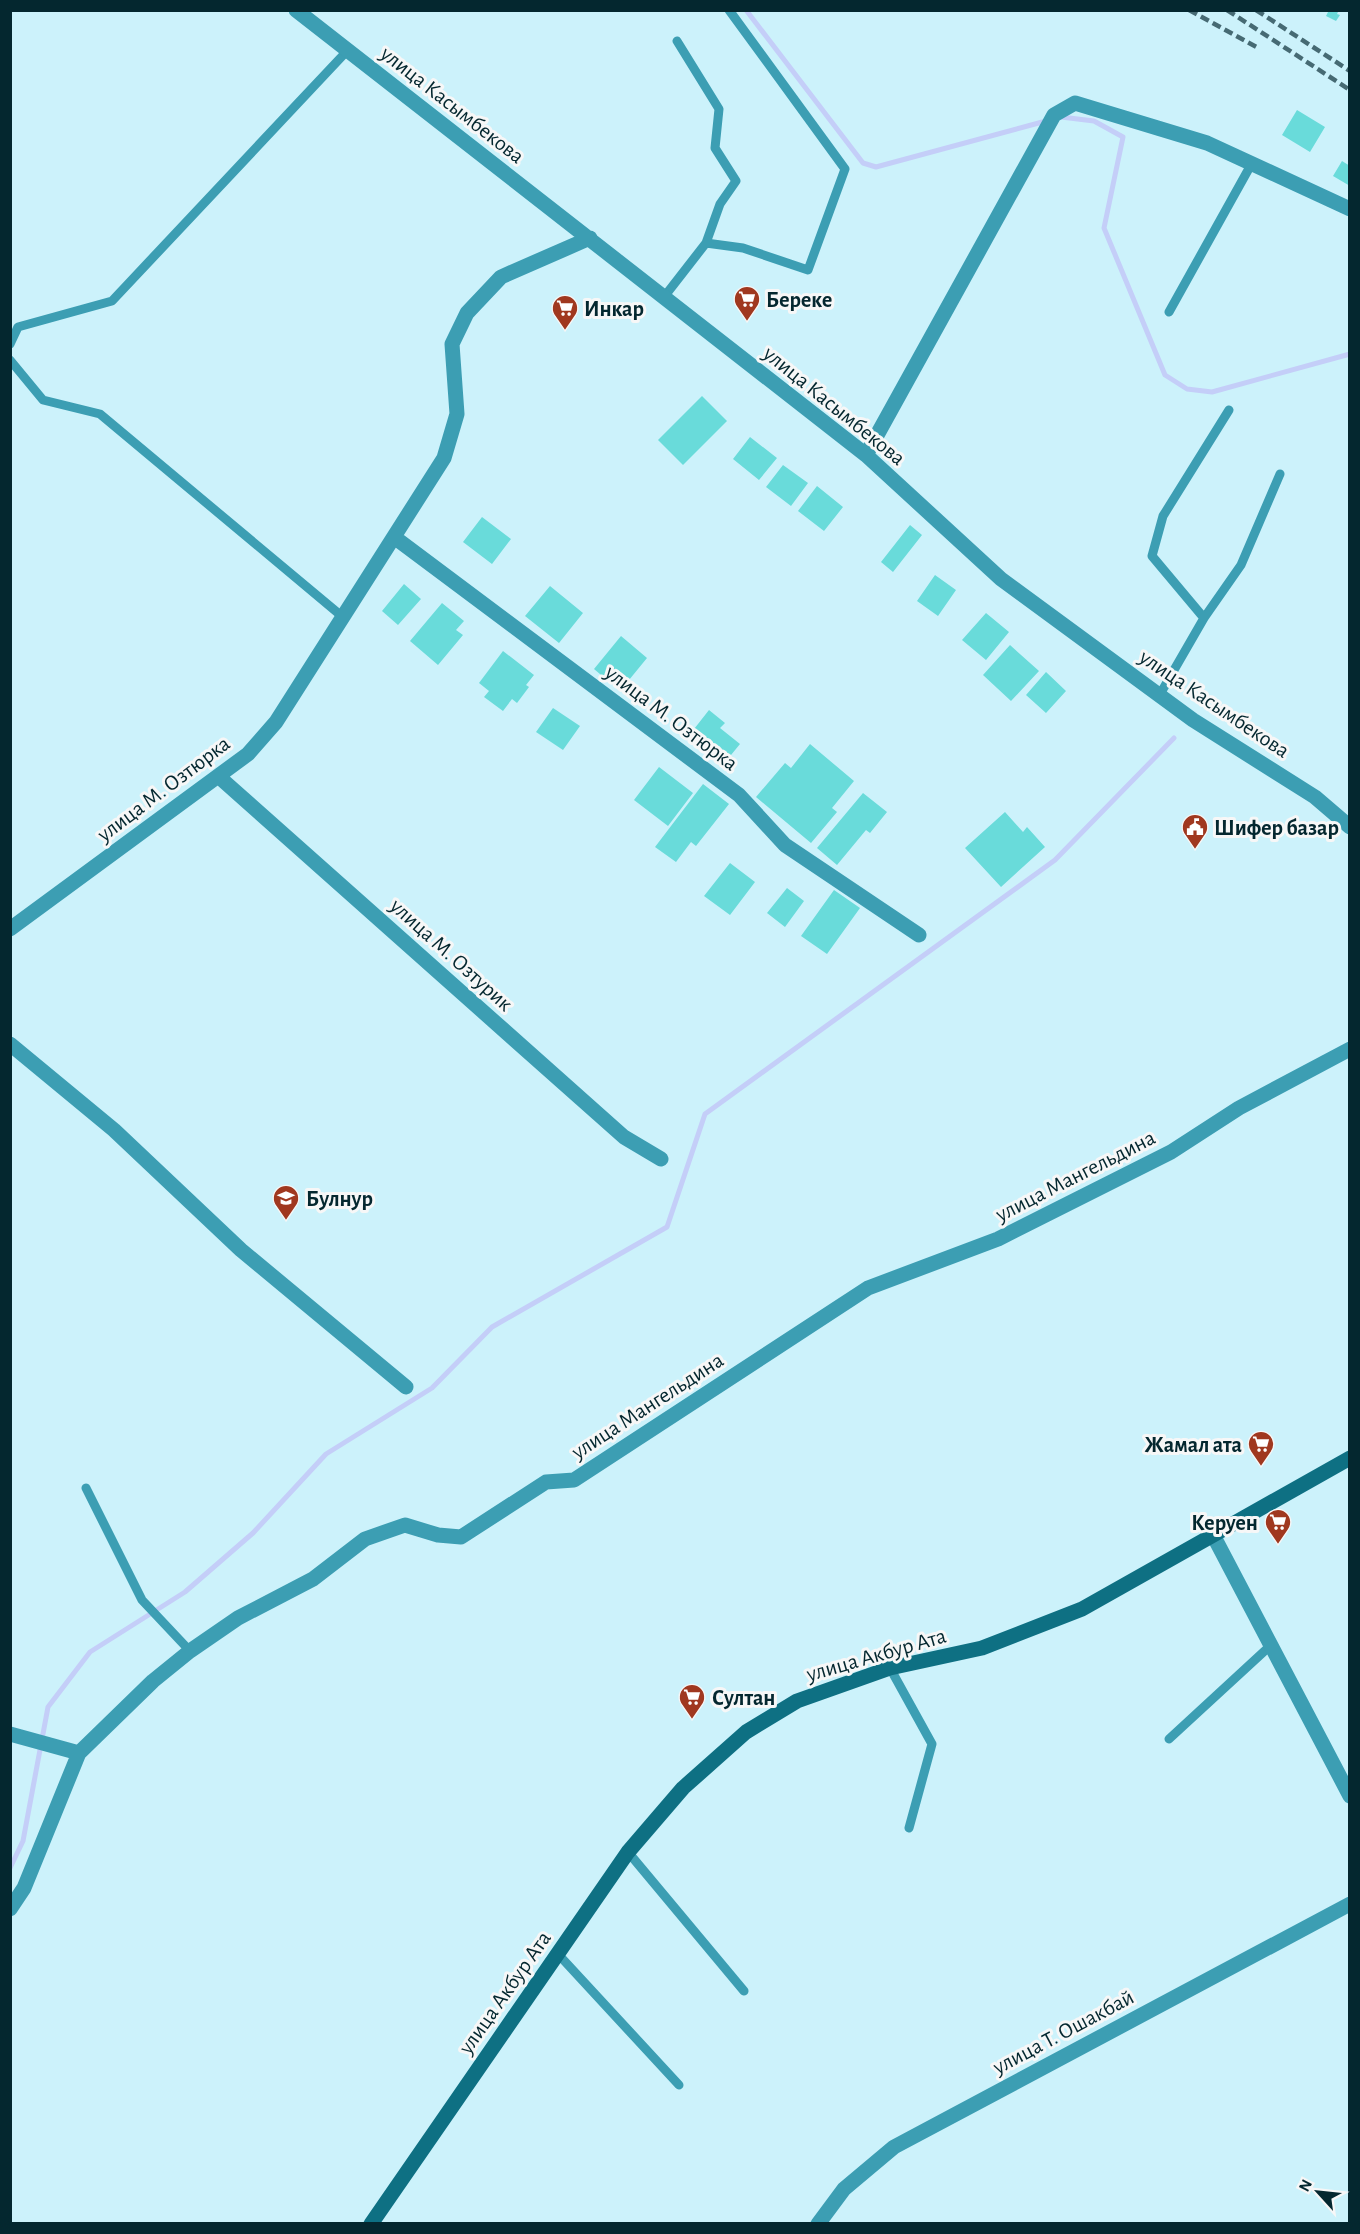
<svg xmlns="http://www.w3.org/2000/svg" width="1360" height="2234" font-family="'Alegreya Sans',sans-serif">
  <rect width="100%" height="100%" fill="#ccf2fb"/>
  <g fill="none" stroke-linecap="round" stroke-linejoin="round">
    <path stroke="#c4cef8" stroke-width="5" d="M746,10L863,163L876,167L1046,121
      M1061,117L1094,121L1123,137L1104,228L1165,375L1187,389L1212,392L1350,354
      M10,1868L23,1841L48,1707L90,1652L185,1592L253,1533L326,1454L432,1388L492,1327L667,1227L705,1114L1055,860L1174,738"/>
  </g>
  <path fill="#69dbda" d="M1329,10H1339L1337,14L1340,15L1336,21L1326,16Z
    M1297,110L1325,127L1310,152L1282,135Z
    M1342,161L1350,166V186L1333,176Z
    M702,396L727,421L683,465L658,440Z
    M750,437L777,458L759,480L733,459Z
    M783,465L808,483L791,506L766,487Z
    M817,486L843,507L824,531L798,511Z
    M482,517L511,539L492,564L463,542Z
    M910,525L922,535L893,572L881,562Z
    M935,575L956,590L938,616L917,601Z
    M404,584L421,599L398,625L382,611Z
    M550,586L583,613L559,643L525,616Z
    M442,603L464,621L456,630L463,635L438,665L410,641Z
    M986,613L1009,632L986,660L962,640Z
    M621,636L647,658L620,691L594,669Z
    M1010,645L1039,671L1011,701L983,675Z
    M503,651L534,675L526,685L529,687L517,703L512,699L503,711L484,697L489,691L479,683Z
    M1046,672L1066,691L1046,713L1026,695Z
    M553,708L580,726L563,750L536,732Z
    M709,710L725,723L720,728L740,744L722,766L687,738Z
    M810,744L854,781L832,808L837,812L811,843L756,797L785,763L791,768Z
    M659,767L693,793L668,826L634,800Z
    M703,784L729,804L696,846L691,842L676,862L655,847Z
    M863,793L887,812L870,833L866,830L837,865L817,848Z
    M1005,812L1023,832L1027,827L1045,847L1001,887L965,848Z
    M730,863L755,882L730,915L704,896Z
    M787,888L804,901L785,927L767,913Z
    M834,890L860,908L827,954L801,936Z"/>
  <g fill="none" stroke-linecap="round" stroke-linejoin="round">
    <path stroke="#3c9eb3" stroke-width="9" d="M706,243L743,248L808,270L845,169L729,10
      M664,297L706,243L720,204L736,181L715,148L719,109L677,41
      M1169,312L1252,163
      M10,344L18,327L112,301L347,51
      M10,360L43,400L100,414L344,618
      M1204,618L1152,556L1163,516L1229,410
      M1159,696L1204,618L1241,565L1280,474
      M86,1488L142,1600L190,1651
      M890,1668L932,1744L909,1828
      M1169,1739L1271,1645
      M628,1852L744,1991
      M558,1954L679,2085"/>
    <path stroke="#3c9eb3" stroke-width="15" d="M296,10L866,455L1001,579L1193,720L1315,797L1350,827
      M866,455L1054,115L1075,103L1207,143L1350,209
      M394,537L739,795L785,845L919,935
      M218,776L624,1137L661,1159
      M10,929L248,754L276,722L444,458L457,414L452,344L467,313L501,277L590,238
      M10,1044L114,1130L241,1250L406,1387
      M1213,1535L1350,1796
      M10,1734L79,1753
      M10,1909L24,1888L79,1753L153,1681L190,1651L238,1618L313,1579L365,1539L405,1525L438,1535L461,1537L546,1482L574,1480L868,1288L998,1239L1171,1152L1239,1108L1350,1049
      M818,2224L844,2189L894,2147L1350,1904"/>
    <path stroke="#0e7083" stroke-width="15" d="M371,2224L628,1852L683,1788L746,1732L797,1701L890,1668L982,1648L1082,1609L1350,1458"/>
    <path stroke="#466a73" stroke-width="4.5" stroke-dasharray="9 4.5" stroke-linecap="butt" d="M1189,10L1260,49
      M1227,10L1350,90
      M1256,10L1350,71"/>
  </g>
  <defs>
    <g id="supermarket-pin" transform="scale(1.35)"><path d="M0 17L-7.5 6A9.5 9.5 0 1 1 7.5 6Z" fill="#a0381f" stroke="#f7f7f7"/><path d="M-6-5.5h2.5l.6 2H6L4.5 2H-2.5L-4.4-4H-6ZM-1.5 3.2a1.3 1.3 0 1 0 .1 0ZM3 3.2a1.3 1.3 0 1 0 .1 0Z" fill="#fff"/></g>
    <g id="civic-pin" transform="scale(1.35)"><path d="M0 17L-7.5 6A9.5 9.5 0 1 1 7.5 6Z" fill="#a0381f" stroke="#f7f7f7"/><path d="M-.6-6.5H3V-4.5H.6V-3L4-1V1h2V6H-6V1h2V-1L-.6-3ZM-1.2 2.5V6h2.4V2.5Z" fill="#fff"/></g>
    <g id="school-pin" transform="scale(1.35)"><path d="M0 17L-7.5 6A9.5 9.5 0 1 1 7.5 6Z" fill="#a0381f" stroke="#f7f7f7"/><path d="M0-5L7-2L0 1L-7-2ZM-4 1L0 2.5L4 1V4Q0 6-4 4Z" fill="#fff"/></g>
  </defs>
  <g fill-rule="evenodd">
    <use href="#supermarket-pin" x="747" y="299"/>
    <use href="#supermarket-pin" x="565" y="308"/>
    <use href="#civic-pin" x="1195" y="827"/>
    <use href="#school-pin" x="286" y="1198"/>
    <use href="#supermarket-pin" x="1261" y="1444"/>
    <use href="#supermarket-pin" x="1278" y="1522"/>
    <use href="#supermarket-pin" x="692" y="1697"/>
  </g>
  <g text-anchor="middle" stroke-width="6" stroke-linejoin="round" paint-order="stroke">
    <g font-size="22" fill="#04272f" stroke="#f7f7f7">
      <text transform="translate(453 104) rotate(38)" y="8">улица Касымбекова</text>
      <text transform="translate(835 405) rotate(39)" y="8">улица Касымбекова</text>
      <text transform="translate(1215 703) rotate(34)" y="8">улица Касымбекова</text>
      <text transform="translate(672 717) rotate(37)" y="8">улица М. Озтюрка</text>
      <text transform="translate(163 788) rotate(-37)" y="8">улица М. Озтюрка</text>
      <text transform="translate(452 954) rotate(42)" y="8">улица М. Озтурик</text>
      <text transform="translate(1075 1175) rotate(-27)" y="8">улица Мангельдина</text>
      <text transform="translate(647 1405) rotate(-33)" y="8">улица Мангельдина</text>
      <text transform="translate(876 1654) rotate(-16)" y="8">улица Акбур Ата</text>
      <text transform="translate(504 1992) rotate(-55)" y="8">улица Акбур Ата</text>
      <text transform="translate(1063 2031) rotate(-28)" y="8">улица Т. Ошакбай</text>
    </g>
    <g font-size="22" font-weight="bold" fill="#04272f" stroke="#f7f7f7" text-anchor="start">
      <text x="766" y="307">Береке</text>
      <text x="584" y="316">Инкар</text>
      <text x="1214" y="835">Шифер базар</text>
      <text x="306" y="1206">Булнур</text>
      <text x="1242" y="1452" text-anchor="end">Жамал ата</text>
      <text x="1258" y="1530" text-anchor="end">Керуен</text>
      <text x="712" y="1705">Султан</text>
    </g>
  </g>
  <rect width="1360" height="2234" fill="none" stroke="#04272f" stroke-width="24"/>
  <g transform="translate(1318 2192) rotate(297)" stroke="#f7f7f7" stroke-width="4.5" paint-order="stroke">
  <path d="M0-4.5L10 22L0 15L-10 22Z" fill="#04272f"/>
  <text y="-9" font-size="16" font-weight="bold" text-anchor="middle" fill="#04272f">N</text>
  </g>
</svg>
